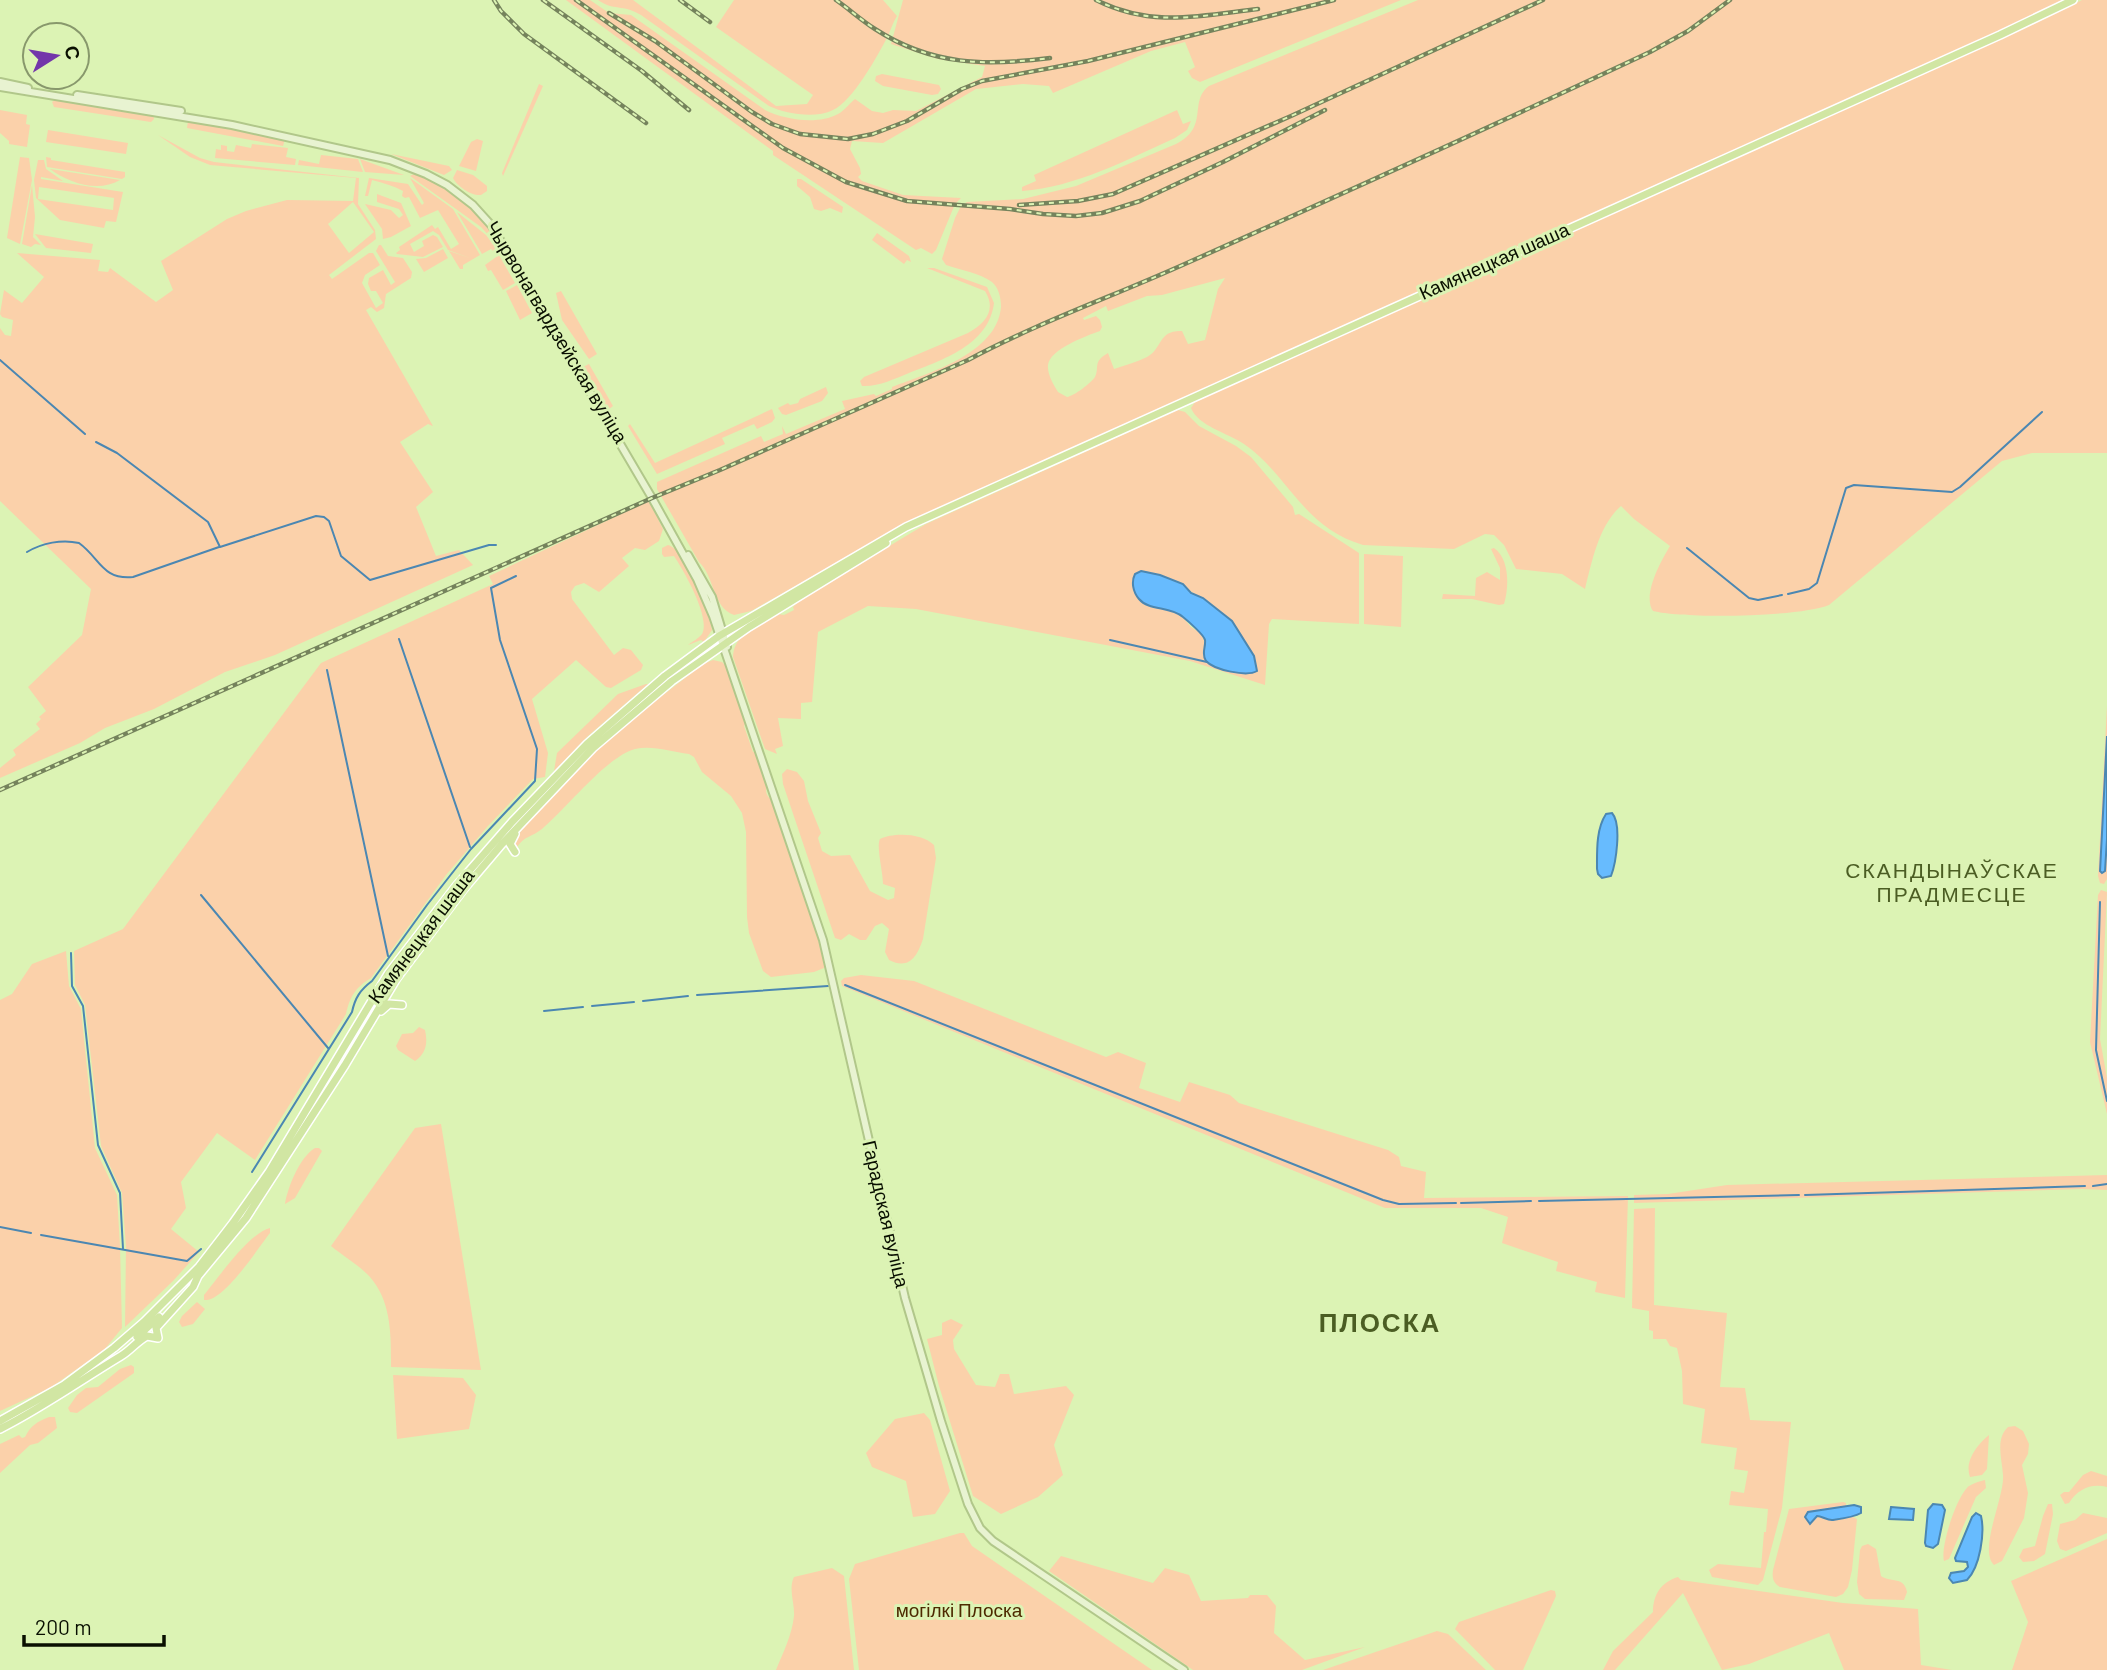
<svg xmlns="http://www.w3.org/2000/svg" width="2107" height="1670" font-family="Barlow,sans-serif">
  <rect width="100%" height="100%" fill="#dcf3b4"/>
  <path fill="#fbd1aa" fill-rule="evenodd" d="M566,0H590L609,13L631,15L765,110C785,120 818,125 838,114C844,111 849,104 855,99L872,111L883,113L893,110L916,111L982,77L985,66L938,59L891,44L903,0H1401L1200,82L1192,78L1188,71L1195,67L1185,42L1151,51L1053,93L1049,86L1023,84L976,89L883,143L852,141L850,149L860,168L861,174L858,177L862,181L903,195L961,198L955,204L936,250L932,254L921,248L916,250L773,155V151Z
    M598,0H633L776,106L807,104L813,95L716,27L734,0H883L897,16C893,22 891,29 888,36C878,55 853,101 833,110C815,119 786,114 769,106L641,15C623,4 613,11 598,0Z
    M1418,0H2065L2012,26L1364,316L910,522L751,611L734,615C712,607 715,577 699,562L657,489V482L761,436L764,442L783,434L782,426L786,434L845,409L842,401L874,394L876,396L892,389V387C928,373 997,354 1001,307C1001,298 999,288 992,282C980,273 960,270 946,265L942,259L955,218L961,206L967,202L1023,199L1076,186L1176,144C1210,127 1188,102 1209,86ZM1225,278L1218,289L1205,340L1188,344L1182,331C1158,330 1163,348 1147,357C1137,362 1125,365 1114,369L1108,353C1092,362 1100,367 1095,377C1091,383 1074,396 1067,397L1058,392C1054,386 1047,374 1048,365C1050,349 1086,336 1100,331L1102,327L1100,320L1096,316L1084,320L1083,318L1106,306L1108,311L1147,296L1162,295Z
    M2082,0H2107V453H2032L2002,461L1829,605C1800,617 1684,619 1653,611C1642,595 1661,561 1670,546L1634,519L1621,506C1599,525 1592,561 1585,589L1562,574L1516,569L1504,545L1494,535L1485,534L1454,549L1363,545C1302,527 1289,475 1244,444C1228,433 1198,426 1191,408L1195,402L1311,348L2012,34Z
    M882,74L939,85L941,89L938,94L932,95L883,86L875,81L876,76Z
    M539,84L543,86L503,176L502,173Z
    M57,99L153,114L154,119L151,122L54,107L52,102Z
    M0,110L27,115L26,124L30,125L27,147L9,144V141L0,133Z
    M1177,110L1183,124L1191,121L1187,130L1175,138C1126,160 1076,187 1022,191V187L1036,181L1034,175Z
    M192,119L285,139L283,146L187,128L188,121Z
    M48,130L128,143L126,154L46,142Z
    M158,135L200,158L214,162L359,178L358,204L375,230L376,239L329,275L332,279L369,253H373L380,265L365,275L362,283L376,308L383,303L376,291H371L368,284L369,278L383,270L391,285L395,282L376,251L379,245H381L388,256L403,258L412,272L411,278L386,294L384,308L377,312L371,307L366,310L433,426L428,424L400,442L433,492L416,507L436,556L459,550L473,565L275,655L225,672L154,709L105,728L80,743L0,778V768L16,755L13,750L40,729L36,724L41,719L39,717L46,711L28,687L82,635L91,589L0,501V328L5,335L11,336L13,320L2,317L0,314L4,290L22,303L44,277L17,253L100,260L98,271L108,272L110,268L156,302L173,290L161,261L227,219L246,211L287,200L353,201L356,178L210,165L190,157ZM353,202L374,232L349,253L328,224Z
    M477,139L483,141L476,171L459,166L471,142Z
    M252,144L288,148L286,157L296,159L295,165L215,158L216,149L221,150V145L227,146V151L234,152L236,145L251,148Z
    M391,154L449,166L452,170L444,175Z
    M321,155L358,159L363,172L298,165L299,160L319,164Z
    M20,157L29,158L32,180L20,244L7,238Z
    M46,157L51,158V160L125,172V177L122,179L47,167Z
    M360,159L404,175L365,172Z
    M38,160H44L46,169L63,181L41,177V179L123,192L116,222L106,221L104,228L60,220L36,198L34,180ZM39,187L114,198L113,210L38,199Z
    M50,169L120,180C98,193 69,183 50,169Z
    M457,170L473,175L487,186V191L481,195C471,196 457,186 453,178Z
    M416,173C451,188 476,209 499,240L495,242L481,227L410,176Z
    M369,178L408,184L422,205L424,203L410,178L453,209L480,255L463,265V269H460L449,251L470,258L448,250L439,235L433,231L410,244L414,252L424,246L422,241L433,235L437,237L443,247L423,257L397,254L396,253L400,250L399,247L432,225L435,229L438,227L451,249L459,244L438,210L420,218L409,197L405,198L402,196L403,191C394,186 383,183 372,180L368,196H365Z
    M797,179H801L843,207L842,213L830,208L821,211L814,209L810,197L797,186Z
    M32,185L35,217L33,237L41,245L35,244L31,247L22,244Z
    M377,194L401,203L411,226L391,237L383,239L382,229L365,204L391,210L399,218L403,215L399,209L377,202Z
    M457,212L486,235L498,251L494,252L491,249L482,254Z
    M877,233L909,256L911,262L907,260L904,264L872,240Z
    M35,234L93,244L91,253L46,248Z
    M443,249L448,258L424,272L416,259L426,258Z
    M499,255L515,283L503,290L491,270L488,271L485,265Z
    M927,268H934L987,287L994,303C989,345 942,360 909,373C894,379 878,387 862,386L860,381L864,377L968,333C985,324 997,310 985,291Z
    M517,285L532,313L520,320L506,291Z
    M561,291L597,354L589,359L562,320L556,293Z
    M589,364L613,406L608,410L583,367Z
    M826,387L828,393L822,401L786,415L782,414L778,408L788,403L790,405L798,403L800,399Z
    M772,409L775,418L772,422L757,429L754,424L722,438L725,444L657,474L628,426L630,424L655,463Z
    M1178,410L1185,412L1199,426L1236,446L1251,457L1293,507L1295,515L1299,514L1359,553V624L1272,619L1269,624L1265,685L1190,661L916,609L868,606L818,632L812,702L801,703V719L778,718L783,746L775,749L777,754L765,749L733,657C734,633 759,625 778,614L784,615L794,610L793,607L801,599L926,524ZM1178,582L1232,621L1254,656L1257,667L1211,665L1204,657L1205,644L1202,634L1191,627L1181,615L1165,608L1147,605L1136,593Z
    M649,501L663,529L659,541L645,550L635,548L622,558L629,566L599,592L584,583L575,586L571,592L572,599L614,655L623,648L631,650L643,665L641,670L611,688L606,687L576,660L532,699L548,753L545,777L533,779L488,826L446,875L371,978C356,987 350,996 346,1014L255,1160L217,1133L181,1182L186,1208L171,1229L199,1252L173,1281L125,1327L126,1247L122,1193L101,1146L85,1005L75,985L74,951L123,929L321,663L493,584L489,576Z
    M668,545C685,549 711,613 712,630L704,642L701,640L688,645C692,642 699,638 702,634C711,618 684,571 674,556L664,557L662,554V548Z
    M1494,548C1510,559 1509,588 1504,604L1499,605L1472,599H1442L1443,594L1475,596L1476,578L1487,572L1500,580V568L1491,549Z
    M1364,554L1403,556L1401,627L1364,624Z
    M713,660L722,662L727,667L746,723L744,726L753,752H757L767,785C765,791 766,796 772,800L814,922L824,963V968L814,972L771,977L763,971L749,933L747,917L746,832L742,813L731,796L702,772L694,757L689,754C671,752 653,745 635,749C606,757 567,808 542,829C532,837 524,836 517,847L513,846C518,829 534,818 545,804C590,749 648,707 703,664Z
    M646,684H648L588,736L554,771L557,753L618,694Z
    M2107,706V879L2104,884L2100,883L2098,876Z
    M787,769L797,772L804,781L808,801L821,833L818,838L822,851L831,856L850,855L870,891L888,900L894,898L895,888L883,884C883,872 876,846 880,839C893,832 923,833 934,845L936,858L923,939C917,957 909,970 889,960L885,952L889,929L882,923L875,926L866,940H860L849,934L841,940L835,938L783,784L782,774Z
    M2101,890L2107,892L2100,1039L2107,1078V1114L2090,1042L2098,895Z
    M66,951L69,986L81,1009L95,1148L117,1195L120,1246L122,1328L104,1350L50,1388L0,1411V1000L12,994L32,964Z
    M861,975L914,981L1106,1057L1118,1052L1146,1063L1139,1088L1180,1102L1189,1082L1230,1095L1239,1103L1388,1150L1399,1157L1401,1166L1426,1172L1424,1198L1628,1196L1625,1298L1595,1292L1597,1282L1556,1271L1558,1262L1502,1243L1508,1217L1481,1208H1385L842,986L841,981L844,978Z
    M419,1027L425,1030C428,1043 426,1054 415,1061L398,1050L396,1046L402,1034L413,1033Z
    M441,1124L481,1370L391,1367C391,1337 392,1302 370,1277C360,1266 343,1256 331,1246L415,1128Z
    M315,1148H319L322,1151L295,1198L285,1204C288,1187 299,1158 315,1148Z
    M2107,1175V1190L2082,1189L1634,1203V1195L1668,1194L1727,1185Z
    M1655,1208L1654,1305L1727,1313L1720,1387L1745,1388L1750,1420L1791,1422L1782,1508L1763,1580L1758,1585L1712,1577L1709,1570L1718,1564L1761,1568L1764,1532H1766L1768,1509L1729,1505L1731,1491L1744,1493L1748,1471L1734,1469L1737,1448L1701,1443L1705,1409L1683,1404L1682,1371L1677,1348L1670,1346L1666,1339H1653V1331L1649,1330V1311L1632,1308L1634,1209Z
    M270,1228V1233C258,1248 223,1303 204,1300V1295C218,1278 249,1233 270,1228Z
    M197,1302L205,1309L193,1324L182,1327L179,1322L182,1316Z
    M951,1319L963,1325L953,1340L954,1349L976,1385L995,1387L1000,1374H1009L1014,1394L1066,1386L1074,1395L1054,1445L1063,1475L1038,1497L1001,1514L973,1496L939,1386L927,1339L942,1335V1323Z
    M131,1365L134,1367V1373L77,1413L70,1412L68,1408L77,1395L86,1388L98,1387L120,1369Z
    M393,1375L463,1378L476,1395L469,1429L397,1439Z
    M924,1413L930,1420L950,1491L935,1514L913,1517L906,1481L872,1467L866,1453L895,1419Z
    M49,1417H55L57,1428L38,1443L30,1445L0,1473V1444L19,1435L22,1438L25,1437C31,1425 37,1422 49,1417Z
    M2015,1426L2023,1431L2029,1444L2028,1454L2022,1465L2028,1493L2024,1518L2002,1561L1994,1565C1978,1550 2005,1496 2003,1475C2002,1459 1995,1439 2008,1427Z
    M1989,1435L1987,1469L1982,1475L1970,1477C1964,1461 1978,1444 1989,1435Z
    M2091,1471L2107,1476V1487C2091,1483 2078,1489 2069,1503L2065,1504L2060,1495L2064,1492H2069L2083,1475Z
    M1985,1480L1986,1488L1976,1497L1949,1559L1944,1561C1940,1547 1957,1495 1969,1486C1974,1483 1980,1481 1985,1480Z
    M1843,1502L1846,1503V1507L1808,1512L1813,1519L1819,1516L1829,1520L1851,1516L1857,1519L1852,1570L1848,1587L1843,1594L1836,1597L1780,1587C1773,1583 1772,1578 1773,1570L1789,1509Z
    M2048,1504H2052L2053,1514L2045,1554L2034,1561L2023,1562L2019,1557L2023,1549L2035,1546L2043,1516Z
    M2083,1513L2107,1518V1533L2066,1551L2060,1549L2057,1541L2060,1524L2075,1520Z
    M960,1533H964L972,1546L1152,1670H859L849,1579L855,1564Z
    M2107,1539V1670H2012L2028,1622L2011,1581Z
    M1868,1544L1876,1549L1881,1576C1891,1583 1904,1576 1907,1592L1904,1600L1865,1599L1859,1594L1857,1582L1860,1550L1862,1546Z
    M1061,1556L1153,1583L1165,1568L1189,1575L1201,1601L1248,1598L1250,1595H1267L1276,1606L1274,1633L1305,1660L1365,1647L1302,1670H1193L1049,1571Z
    M832,1568L844,1576L854,1670H776C783,1653 792,1635 794,1616C795,1604 788,1589 794,1577Z
    M1678,1577L1681,1580L1843,1603L1918,1609L1921,1665L1952,1670H1844L1829,1633L1749,1664L1722,1670L1683,1593L1615,1670H1603L1613,1651L1653,1612C1653,1595 1661,1582 1678,1577Z
    M1551,1590L1555,1591L1556,1596L1523,1670H1495L1455,1629L1459,1622Z
    M1437,1631L1448,1634L1486,1670H1323Z"/>
  <path fill="#67bbfe" stroke="#4b87b2" stroke-width="2" d="M1141,571L1160,575L1183,584L1191,593L1203,598L1232,621L1254,656L1257,671C1247,677 1214,670 1206,661C1201,654 1206,647 1205,640C1204,635 1188,621 1183,617C1170,606 1149,611 1139,599C1133,592 1131,582 1135,574Z
    M2107,736V839L2105,871L2102,873L2100,871Z
    M1612,813C1622,824 1616,863 1611,876L1602,878L1598,874L1597,869C1597,851 1596,829 1606,814Z
    M1933,1504L1942,1505L1945,1510L1938,1544L1933,1548L1926,1546L1925,1543L1928,1510Z
    M1854,1505L1861,1507V1513C1856,1516 1840,1519 1833,1520C1828,1521 1822,1516 1817,1516L1810,1524L1805,1517L1808,1512Z
    M1891,1507L1914,1509L1913,1520L1889,1519Z
    M1976,1513L1981,1516C1985,1533 1980,1567 1967,1580L1953,1583L1949,1578L1951,1573L1964,1571L1968,1567L1967,1562L1956,1561L1955,1558L1972,1517Z"/>
  <g fill="none" stroke-linecap="round" stroke-linejoin="round">
    <path stroke="#4b87b2" stroke-width="2" d="M0,360L85,434
      M96,442L117,453L208,522L220,547L316,516L324,517L329,521L341,556L370,580L489,545H496
      M1687,548L1749,598L1758,600L1782,595
      M27,552C42,543 62,539 79,543C100,558 102,580 133,577L219,547
      M1788,594L1809,589L1817,583L1846,488L1854,485L1952,492L1960,487L2042,412
      M399,639L470,847
      M1110,640L1207,662
      M327,670L388,956
      M201,895L328,1048
      M2100,902L2096,1050L2107,1101
      M71,953L72,986L83,1006L98,1145L120,1193L123,1249
      M845,985L1383,1200L1399,1204L1456,1203
      M697,995L828,986
      M643,1001L688,996
      M592,1006L634,1002
      M544,1011L583,1007
      M252,1172L352,1012C355,998 360,990 372,981L427,905L471,849L535,781L537,749L500,640L491,588L516,576
      M2093,1186L2107,1184
      M1805,1195L2085,1186
      M1539,1201L1799,1195
      M1461,1203L1531,1201
      M0,1227L31,1233
      M41,1235L187,1261L201,1249"/>
    <g stroke="#b1c78a" stroke-width="10">
      <path id="secondary" d="M0,82L28,88
        M0,87L232,125L390,160L426,174L447,185L473,205L492,226L652,498L697,579L713,616L823,940L905,1298L941,1421L968,1504L980,1528L993,1541L1184,1670
        M77,95L181,111
        M688,555L712,597L727,647"/>
    </g>
    <g stroke="#fff" stroke-width="10">
      <path id="primary" d="M515,834L510,844L515,852
        M381,1011L389,1004L402,1005
        M137,1337L159,1317
        M0,1421L64,1385L114,1348L144,1322L199,1267L233,1223L269,1172L388,974L456,886L512,822L587,744L665,676L719,636L906,527L2000,35L2073,0
        M0,1429C42,1408 81,1380 121,1356C131,1350 137,1341 147,1336L158,1338L156,1328L193,1287L198,1276L246,1218L345,1065L397,978L463,890L502,844L593,748L672,681L749,627L886,543"/>
    </g>
    <use href="#secondary" stroke="#e8f3d1" stroke-width="6"/>
    <use href="#primary" stroke="#d1e6a3" stroke-width="7"/>
    <g stroke="#75835c" stroke-width="4.5">
      <path id="rail" d="M494,0L501,11L524,34L646,123
        M543,0L642,71L689,110
        M576,0L783,148L846,182L907,201L1010,209L1043,214L1076,216L1102,213L1140,201L1223,162L1325,110
        M680,0L710,22
        M836,0C849,9 861,20 875,29C932,66 986,66 1050,58
        M1096,0C1152,28 1199,16 1258,9
        M609,13L655,41L752,112L772,124L800,134L848,139L873,134L907,121L962,89L982,81L1088,61L1334,0
        M1019,205L1078,201L1113,194L1291,116L1543,0
        M0,790L652,498L720,470L968,360C1039,322 1114,296 1187,263C1342,194 1497,124 1650,52L1688,31L1730,0"/>
    </g>
    <use href="#rail" stroke="#dcf3b4" stroke-width="2" stroke-dasharray="5" stroke-linecap="butt"/>
  </g>
  <g text-anchor="middle" stroke-width="6" stroke-linejoin="round" paint-order="stroke">
    <g font-size="19" fill="#090f00" stroke="#dcf3b4">
      <text transform="translate(1494 261) rotate(-24)" y="7">Камянецкая шаша</text>
      <text transform="translate(557 332) rotate(59)" y="7">Чырвонагвардзейская вуліца</text>
      <text transform="translate(421 936) rotate(-53)" y="7">Камянецкая шаша</text>
      <text transform="translate(886 1214) rotate(77)" y="7">Гарадская вуліца</text>
    </g>
    <g font-size="19" fill="#4d2900" stroke="#dcf3b4">
      <text x="959" y="1617">могілкі Плоска</text>
    </g>
    <g font-size="21" letter-spacing="2" fill="#4b5d23" stroke="#dcf3b4">
      <text x="1952" y="878">СКАНДЫНАЎСКАЕ<tspan x="1952" dy="24">ПРАДМЕСЦЕ</tspan></text>
    </g>
    <g font-size="26" font-weight="bold" letter-spacing="2" fill="#4b5d23" stroke="#dcf3b4">
      <text x="1380" y="1332">ПЛОСКА</text>
    </g>
  </g>
  <g transform="translate(56 56) rotate(79)"><circle r="33" fill="#dcf3b4" stroke="#88986c" stroke-width="2"/>
  <path d="M0-5L12 26L0 18L-12 26Z" fill="#7335aa"/>
  <text y="-10" font-size="19" font-weight="bold" text-anchor="middle" fill="#090f00">С</text>
  </g>
  <path d="M24 1635v10h140v-10" fill="none" stroke="#090f00" stroke-width="3.5"/>
  <text x="35" y="1635" font-size="21" fill="#090f00" stroke="#dcf3b4" stroke-width="5" paint-order="stroke">200 m</text>
</svg>
